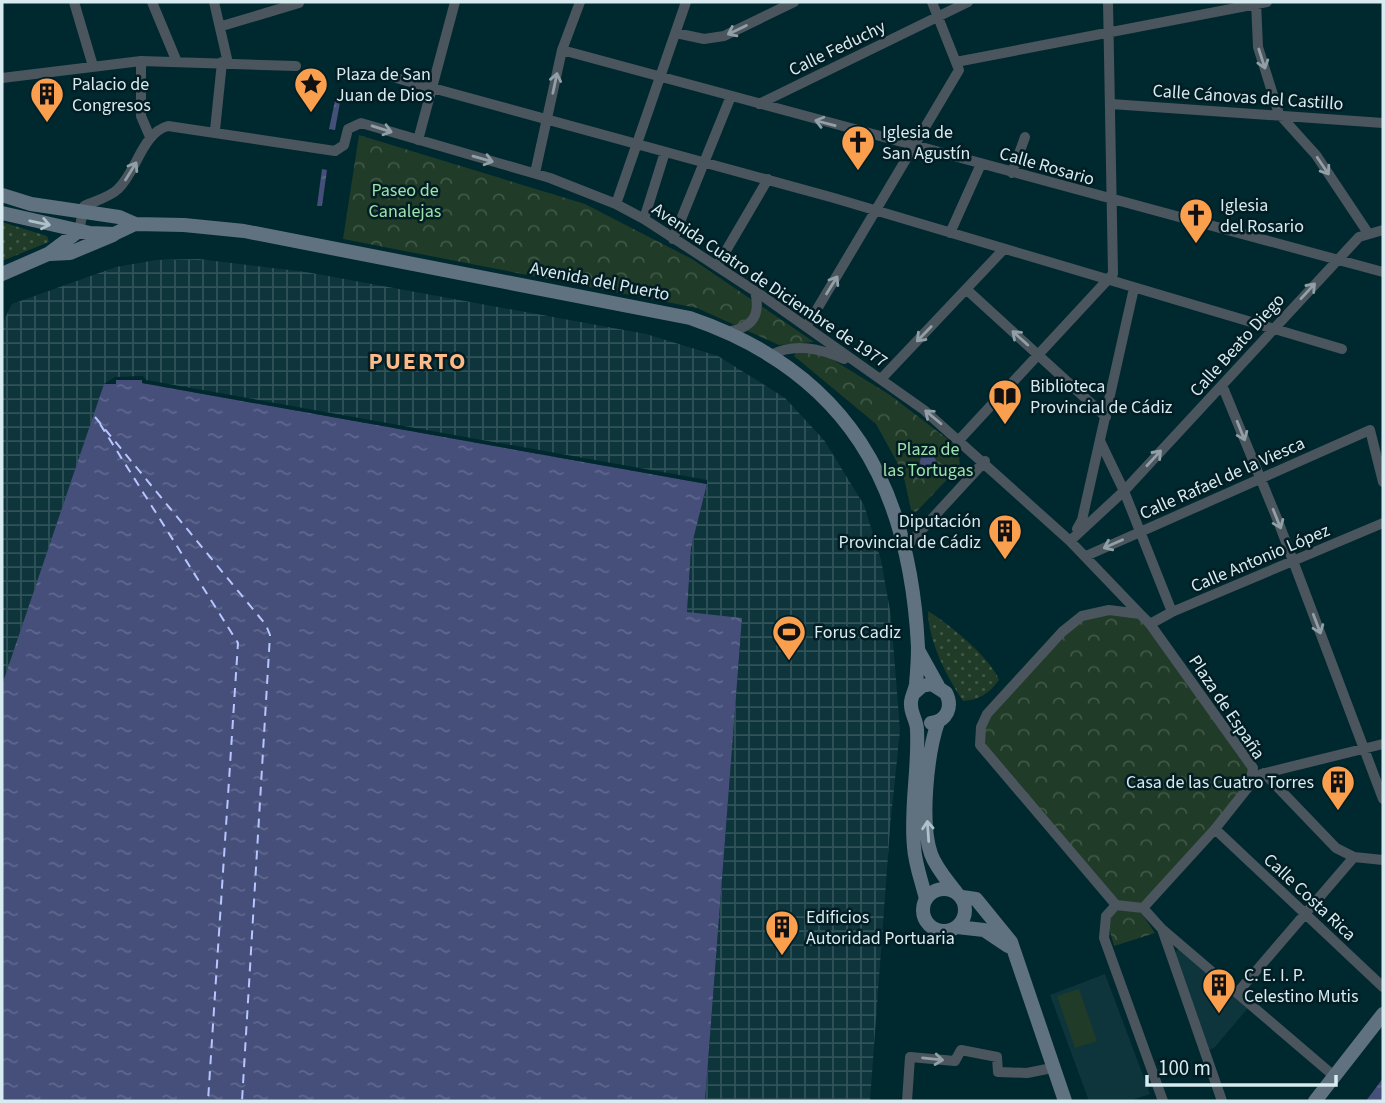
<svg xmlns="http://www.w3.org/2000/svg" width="1385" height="1103" font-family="'Source Sans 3',sans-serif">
  <defs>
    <pattern id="industrial-grid" width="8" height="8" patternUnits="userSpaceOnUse" patternTransform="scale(1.75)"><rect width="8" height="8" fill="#0e353c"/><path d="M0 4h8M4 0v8" fill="none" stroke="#305258"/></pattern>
    <pattern id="grass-dots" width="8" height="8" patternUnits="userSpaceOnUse" patternTransform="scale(1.75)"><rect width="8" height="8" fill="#203b27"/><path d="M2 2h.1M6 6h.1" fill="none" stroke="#405847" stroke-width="1.8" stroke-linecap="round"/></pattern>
    <pattern id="forest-crowns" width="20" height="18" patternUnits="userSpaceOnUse" patternTransform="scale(1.75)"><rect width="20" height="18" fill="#203b27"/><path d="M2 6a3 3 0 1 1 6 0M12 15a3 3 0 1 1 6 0" fill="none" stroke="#405847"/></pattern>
    <pattern id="water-ripples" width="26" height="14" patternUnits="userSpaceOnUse" patternTransform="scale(1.75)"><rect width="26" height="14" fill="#454f7a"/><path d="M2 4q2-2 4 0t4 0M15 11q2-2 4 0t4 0" fill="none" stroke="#5f688d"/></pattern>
  </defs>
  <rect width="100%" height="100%" fill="#00282f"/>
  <path fill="#0e353c" d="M1180,948L1248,1008L1214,1048L1208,1050L1175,952Z
    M1105,974L1150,1094L1129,1101H1089L1050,995Z"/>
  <path fill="url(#industrial-grid)" d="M199,259L306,272L646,334L718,356L785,398L824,440L864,505L881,560L891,616L900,730L890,828L870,1101H705L742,618L687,613L691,548L707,484L104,385L2,685V324L12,304L116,267L156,260Z"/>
  <path fill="url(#grass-dots)" d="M2,222L47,236L49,242L2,261Z
    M928,611C948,623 991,658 999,680C989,693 980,700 963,701C947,677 928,641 928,611Z"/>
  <path fill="url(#forest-crowns)" d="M359,135L585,204L692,259L814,342L779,345L697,308L343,239Z
    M797,351L827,356L890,395L958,447L960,466L916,512L911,510L903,473L876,424L794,356Z
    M1094,612L1140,614L1253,768L1250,785L1143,908L1116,905L980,745L983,721L1062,632Z
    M1118,909L1140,911L1155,933L1114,946L1107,921Z"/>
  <path fill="#203b27" d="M1079,989L1097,1041L1075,1048L1057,996Z"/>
  <path fill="url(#water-ripples)" d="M336,96L341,97L335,130L329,129Z
    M322,169L327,170L322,206H317Z
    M115,380H142V383L707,484L691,548L687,612L742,618L705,1101H2V685L104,384H115Z
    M920 462a8 8 0 1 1 16 0a8 8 0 1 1-16 0Z
    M1383,1078V1101H1366Z"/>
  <path fill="#00282f" d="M143,376L146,380L707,480V484L142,383V380H116V384H104L115,377Z"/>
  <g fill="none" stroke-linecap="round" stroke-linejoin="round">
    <path stroke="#b7c6fe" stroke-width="2" stroke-dasharray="9 7" stroke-linecap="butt" d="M95,417L266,625L270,635L242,1101
      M100,424L238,643L208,1101"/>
    <path stroke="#4b555e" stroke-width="10" d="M74,2L93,66
      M152,2L177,62
      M214,2L228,63
      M1256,2L1258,47L1279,114L1316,155L1368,233
      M222,26L299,3
      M676,33L704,39L724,36L794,2
      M562,50L1383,272
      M141,61V116L150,137
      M956,62L1267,2
      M385,75L834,198L1342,349
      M2,78L141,61L296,66
      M759,104L968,2
      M1111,104L1383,123
      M215,130L222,62
      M418,140L455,2
      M535,173L562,50L580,2
      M1012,173L1025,137
      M616,204L686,2
      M644,219L665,152
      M79,231L84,206C95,201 110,197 118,189C137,171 142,133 168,126L335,151L344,145L348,129L361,123L550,178L616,204L644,219L764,297L924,410L1070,541L1140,614
      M950,233L981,164
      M673,239L731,96
      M717,266L768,179
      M966,289L1106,417
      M807,326L959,70L932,2
      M727,332C753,328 761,315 755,291
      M771,355C795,342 821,349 844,359
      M882,378L1003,250
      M1222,385L1278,521L1383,799
      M960,439L1113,274L1108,2
      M1100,441L1124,491L1172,612
      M1077,529L1082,520L1134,288
      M1070,541L1124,491L1359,237L1383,230
      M904,549L985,461
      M1086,556L1370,430L1383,482
      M1109,610L1140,614L1150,624L1253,768L1250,785L1215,829L1143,908L1116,905L980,745L981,727L987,714L1062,632L1082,616Z
      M1150,624L1172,612L1383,523
      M1264,773L1336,848L1354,857L1383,860
      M1261,774L1383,744
      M1215,829L1383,987
      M1116,905L1106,916L1104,938L1163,1101
      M1143,908L1162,929L1222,1101
      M1162,929L1334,1076
      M1238,992L1354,857
      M907,1101L910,1057L955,1061L961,1050L997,1057L998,1072L1027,1073L1052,1068"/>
    <path stroke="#60727f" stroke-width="14" d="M2,195L31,204L119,217L135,224
      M2,213L90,233L114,234L135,224L184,225L244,231L690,318C848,372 910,486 918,647C918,659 917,673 916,684C915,692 910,698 911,705C911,714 917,721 917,730C919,769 910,808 914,847C915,864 922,882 926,899
      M50,254L70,253L113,235
      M2,274L48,254L79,231
      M918,650L938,686
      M913,694L922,686L932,684L946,693C953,707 947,721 931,723
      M938,722C927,754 920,823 931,854C936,868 947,880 956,892
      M923 910a21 21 0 1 1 42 0a21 21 0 1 1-42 0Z
      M962,897L976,899L1011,942L1065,1101
      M957,927L984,930L1008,946
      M1315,1101L1383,1014"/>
  </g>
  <defs><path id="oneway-shaft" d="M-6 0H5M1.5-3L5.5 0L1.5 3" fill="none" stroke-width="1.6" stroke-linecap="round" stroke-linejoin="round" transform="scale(1.75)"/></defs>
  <g stroke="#91a0a7">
    <use href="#oneway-shaft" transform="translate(737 30) rotate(154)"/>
    <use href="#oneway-shaft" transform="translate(1262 59) rotate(72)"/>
    <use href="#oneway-shaft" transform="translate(555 83) rotate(-78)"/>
    <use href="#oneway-shaft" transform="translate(825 123) rotate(-165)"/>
    <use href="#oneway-shaft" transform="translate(382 129) rotate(17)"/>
    <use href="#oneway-shaft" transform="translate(483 159) rotate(16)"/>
    <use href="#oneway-shaft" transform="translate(1323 166) rotate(56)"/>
    <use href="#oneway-shaft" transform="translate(131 171) rotate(-58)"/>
    <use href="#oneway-shaft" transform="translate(832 285) rotate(-58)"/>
    <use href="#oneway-shaft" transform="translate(1308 291) rotate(-47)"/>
    <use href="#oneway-shaft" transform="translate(924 334) rotate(134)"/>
    <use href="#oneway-shaft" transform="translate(1020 338) rotate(-138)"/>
    <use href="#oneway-shaft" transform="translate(933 417) rotate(-140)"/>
    <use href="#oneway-shaft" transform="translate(1241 431) rotate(68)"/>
    <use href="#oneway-shaft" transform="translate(1154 458) rotate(-47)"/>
    <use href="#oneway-shaft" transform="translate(1277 519) rotate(68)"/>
    <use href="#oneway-shaft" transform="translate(1113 544) rotate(156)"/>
    <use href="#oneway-shaft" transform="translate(1317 624) rotate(69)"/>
    <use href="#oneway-shaft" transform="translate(933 1059) rotate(6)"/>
  </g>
  <g stroke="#adc1c8">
    <use href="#oneway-shaft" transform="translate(40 223) rotate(12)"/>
    <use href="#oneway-shaft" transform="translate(928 831) rotate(-94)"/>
  </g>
  <defs>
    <g id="sight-pin" transform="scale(1.75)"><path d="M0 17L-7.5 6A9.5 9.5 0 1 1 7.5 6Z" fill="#fa9f4e" stroke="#021d23"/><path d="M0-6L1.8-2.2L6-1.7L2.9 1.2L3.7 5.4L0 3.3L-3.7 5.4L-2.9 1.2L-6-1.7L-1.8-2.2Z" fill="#111"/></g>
    <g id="building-pin" transform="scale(1.75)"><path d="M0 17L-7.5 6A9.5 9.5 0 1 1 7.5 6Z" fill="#fa9f4e" stroke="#021d23"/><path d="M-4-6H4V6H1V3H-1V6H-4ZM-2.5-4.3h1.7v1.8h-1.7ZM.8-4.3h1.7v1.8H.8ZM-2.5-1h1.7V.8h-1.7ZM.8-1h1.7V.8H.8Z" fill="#111"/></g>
    <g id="church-pin" transform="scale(1.75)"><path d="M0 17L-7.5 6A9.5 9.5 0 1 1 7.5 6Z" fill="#fa9f4e" stroke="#021d23"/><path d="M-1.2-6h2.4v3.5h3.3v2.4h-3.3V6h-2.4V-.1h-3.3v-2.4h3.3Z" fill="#111"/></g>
    <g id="library-pin" transform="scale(1.75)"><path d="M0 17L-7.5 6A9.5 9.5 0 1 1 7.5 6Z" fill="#fa9f4e" stroke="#021d23"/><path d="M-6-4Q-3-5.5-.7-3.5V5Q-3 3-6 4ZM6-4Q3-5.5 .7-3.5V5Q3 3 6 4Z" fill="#111"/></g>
    <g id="stadium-pin" transform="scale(1.75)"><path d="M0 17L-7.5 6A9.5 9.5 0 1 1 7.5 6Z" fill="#fa9f4e" stroke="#021d23"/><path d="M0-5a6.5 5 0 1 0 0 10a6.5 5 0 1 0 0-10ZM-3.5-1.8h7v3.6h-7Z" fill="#111"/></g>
  </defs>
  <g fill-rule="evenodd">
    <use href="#sight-pin" x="311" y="84"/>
    <use href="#building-pin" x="47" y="94"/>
    <use href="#church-pin" x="858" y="142"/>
    <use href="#church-pin" x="1196" y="215"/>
    <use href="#library-pin" x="1005" y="396"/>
    <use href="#building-pin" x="1005" y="531"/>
    <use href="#stadium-pin" x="789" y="632"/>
    <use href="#building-pin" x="1338" y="782"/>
    <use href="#building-pin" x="782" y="927"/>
    <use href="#building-pin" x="1219" y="985"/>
  </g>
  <g text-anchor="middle" stroke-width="5" stroke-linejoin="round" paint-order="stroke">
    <g font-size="18" fill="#d7ebf0" stroke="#021d23">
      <text transform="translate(837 48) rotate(-26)" y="6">Calle Feduchy</text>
      <text transform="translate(1248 97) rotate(4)" y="6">Calle Cánovas del Castillo</text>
      <text transform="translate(1047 166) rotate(16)" y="6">Calle Rosario</text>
      <text transform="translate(600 281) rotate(11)" y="6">Avenida del Puerto</text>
      <text transform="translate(770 285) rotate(34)" y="6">Avenida Cuatro de Diciembre de 1977</text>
      <text transform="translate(1237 345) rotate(-48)" y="6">Calle Beato Diego</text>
      <text transform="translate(1222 478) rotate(-24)" y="6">Calle Rafael de la Viesca</text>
      <text transform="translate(1260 558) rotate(-23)" y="6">Calle Antonio López</text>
      <text transform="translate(1227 707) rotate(56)" y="6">Plaza de España</text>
      <text transform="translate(1310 897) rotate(43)" y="6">Calle Costa Rica</text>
    </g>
    <g font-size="18" fill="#d7ebf0" stroke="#021d23" text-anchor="start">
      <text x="336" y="80">Plaza de San<tspan x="336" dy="21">Juan de Dios</tspan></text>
      <text x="72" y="90">Palacio de<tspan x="72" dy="21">Congresos</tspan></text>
      <text x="882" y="138">Iglesia de<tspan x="882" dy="21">San Agustín</tspan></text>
      <text x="1220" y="211">Iglesia<tspan x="1220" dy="21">del Rosario</tspan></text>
      <text x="1030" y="392">Biblioteca<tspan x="1030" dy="21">Provincial de Cádiz</tspan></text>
      <text x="981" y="527" text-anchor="end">Diputación<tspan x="981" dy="21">Provincial de Cádiz</tspan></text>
      <text x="814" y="638">Forus Cadiz</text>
      <text x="1314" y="788" text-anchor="end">Casa de las Cuatro Torres</text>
      <text x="806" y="923">Edificios<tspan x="806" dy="21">Autoridad Portuaria</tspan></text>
      <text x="1244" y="981">C. E. I. P.<tspan x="1244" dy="21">Celestino Mutis</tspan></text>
    </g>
    <g font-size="18" fill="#9de3ad" stroke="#021d23">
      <text x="405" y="196">Paseo de<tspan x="405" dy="21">Canalejas</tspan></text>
      <text x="928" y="455">Plaza de<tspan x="928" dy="21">las Tortugas</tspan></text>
    </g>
    <g font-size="24" font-weight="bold" letter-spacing="2" fill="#fbba87" stroke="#021d23">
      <text x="418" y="369">PUERTO</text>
    </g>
  </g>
  <rect width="1385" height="1103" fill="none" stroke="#d7ebf0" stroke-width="7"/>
  <path d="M1147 1075v10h189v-10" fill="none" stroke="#d7ebf0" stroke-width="3.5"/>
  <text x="1158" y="1075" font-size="21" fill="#d7ebf0" stroke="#021d23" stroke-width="5" paint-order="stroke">100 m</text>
</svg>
